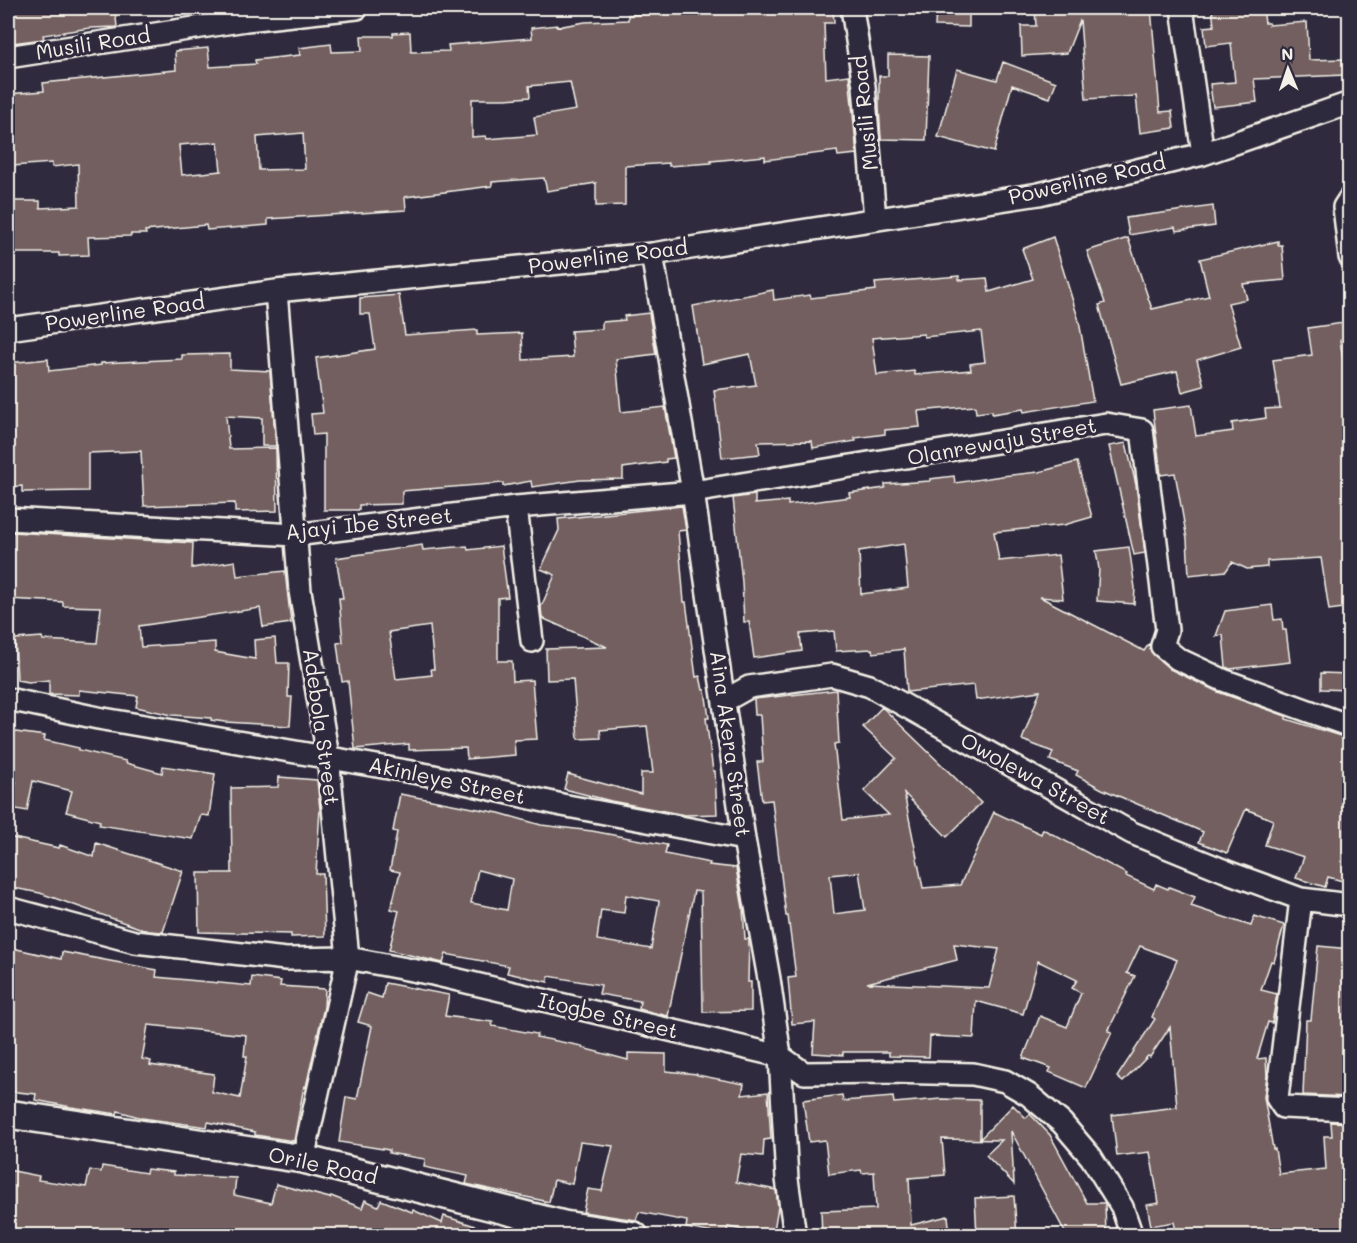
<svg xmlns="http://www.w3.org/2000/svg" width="1357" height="1243" font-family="Mali,sans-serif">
  <rect width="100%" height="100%" fill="#2f2a3d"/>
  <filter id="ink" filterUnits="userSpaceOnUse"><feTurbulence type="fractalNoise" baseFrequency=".0167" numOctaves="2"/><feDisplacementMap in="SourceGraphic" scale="12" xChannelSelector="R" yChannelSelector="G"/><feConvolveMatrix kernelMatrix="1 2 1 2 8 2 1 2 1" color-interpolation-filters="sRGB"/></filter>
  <g filter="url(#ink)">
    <path fill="#735f60" stroke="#f4f1e8" stroke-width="1.5" fill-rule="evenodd" d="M8,8H115L117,27L90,28L43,35L44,39L12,43Z
      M747,8H833L834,23H824L826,78L849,75L857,154L838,156L837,151L765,160V156L711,161V163L669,166V163L625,166V205L596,206V183L547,191L544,178L492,182V186L405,197L406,210L268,219V225L207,230L206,225L145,231L146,234H131V236L88,237L89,255L59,256V253H8V201H40V208L79,206L78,164L52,167V163L12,166L8,94L44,91L43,83L176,70L175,51L208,48L210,67L256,64L255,60L300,55L299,48L331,44L332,52L362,51L361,36H393V33L410,32L411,52L449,51L448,45L532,38L531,28L557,25V27L585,22L628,20V15L716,12V9ZM570,82L576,110L534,117L537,135L487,139L486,136L472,137V99H506L530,97L529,86ZM303,133L305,169L259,170L257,137ZM218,142L221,171L182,175L179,145Z
      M936,8H969V27L935,26Z
      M1035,8H1069V14L1151,8L1160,112L1172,111L1174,128L1140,133L1136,96L1086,99L1080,20L1067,53L1022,56L1021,26H1036Z
      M1212,8H1263L1265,23H1269V25L1307,22L1309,60L1345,59V75L1254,79L1257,102L1213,107L1210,84L1235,82L1231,43L1206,46L1204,27L1214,26Z
      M888,55L929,56L926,140L881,139L879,108V76H888Z
      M1003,62L1056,82L1050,98L1012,85L994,152L938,137L957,69L997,80Z
      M1213,206L1215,226L1176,231L1175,227L1129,235L1126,218Z
      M1053,237L1079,321L1093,401L1024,412L1023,409L992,414V411L976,413L975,406L918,411L920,427L885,430V434L855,438L856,441L813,448L812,441L758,442L760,454L722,458L714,390L756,385L750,354L702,364L693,306L773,290L774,300L810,295L811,298L876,290L875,283L959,276V280L987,278L989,292L1033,279L1022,249ZM981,331L985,362L970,364L971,370L915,375L914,371L877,375L872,338L924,334V337Z
      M1128,238L1152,309L1209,296L1200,259L1278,241V245H1282L1285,280L1243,284L1247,299L1228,303L1241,347L1197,360L1204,386L1182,392L1177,371L1121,384L1099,305L1105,303L1087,251Z
      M399,295L405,335L477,330V335L522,333L523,360L573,357L571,331L602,329V322L625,320L624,316L649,313L656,354L616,359L621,412L665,407L674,458L666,459V462L623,468V479L580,480L532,487L531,481L503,486V483L402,491V504L359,505V510H324V434L313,435L311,414L323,413L316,358L375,349L370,314H360V298Z
      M1343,323L1346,339L1340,340L1350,403V607L1329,610L1321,558L1267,561V567L1247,569L1232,562L1226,571L1189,575L1187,539L1175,473L1161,475L1153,410L1191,405L1196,436L1233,431L1232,423L1266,418L1265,409L1280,408L1273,360L1312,355L1308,328Z
      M230,354V369L270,371L276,446H262V418L226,416L229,449L276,448L277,511L235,512V503L144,506L141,451L88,453V491L22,492V486L8,487V363L48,359L49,371L101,365V363L182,359V355Z
      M1126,443L1136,485L1145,553L1134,555L1109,446Z
      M1077,462L1092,517L1064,525L994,532L999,561L1058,555L1063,599L1040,597L1144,651L1149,644L1154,655L1170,669L1218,692L1286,716V719L1350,739V883L1328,877L1325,887L1296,878L1304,857L1265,845L1273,820L1246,809L1227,853L1199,842L1203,832L1102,789L1076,775L1078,771L1050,760L1053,752L1022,740L1040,691L976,700L974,685L907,692L904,649L873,653L872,649L836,651L834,631L800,634L802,651L754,658L749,622H744L742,582L733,498L755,495V504L788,501V505L850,497L849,493L885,488V484L930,481V479L954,476L955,483L1002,476L1039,472ZM904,544L908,588L861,594L859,551Z
      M682,506L686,530L678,531L684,602H686L696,677L700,676L703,690H705L709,718H706L713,771H715L717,814L685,815L611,801L564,789L568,774L641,794V773H653L647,726L600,730L601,738L578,739L573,679L547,680L546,649L607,647L542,618L541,607L555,575L541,569L559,530L558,519Z
      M12,532L193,543L192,568L235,561L237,576L285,571L291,623L263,627L260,608L139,626L141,647L215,642V652L255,659L254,640L275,638L277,663H289L288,697H292L290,726L225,722L211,720V718L172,715L136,707L138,696L79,690V695L49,694V680L29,682L17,680L15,639L42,637L43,640L97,643L101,607L63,606V602L8,599V547H12Z
      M422,545L423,550L467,546L468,550L501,546L508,597L498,598V661H512L513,681L532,680L537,739L514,740L515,755L467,759L466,748L409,750V744L355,749L348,681L342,682L337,643L343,642L339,598H343L336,558ZM430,626L434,669H431L432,675L396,679L389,632Z
      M1129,547L1135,588L1134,604L1097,601L1099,569L1096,551Z
      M1272,605L1274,620L1282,619L1283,630H1286L1290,662L1230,669L1226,667L1223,635L1216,636L1225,611Z
      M1321,673L1350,674V690L1321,689Z
      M836,690L839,743L834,744L843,820L889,815L864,791L896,758L863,727L882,707L981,803L947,837L904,793L923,888L960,885L994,812L1041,834L1043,829L1127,874L1126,876L1154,889L1156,884L1168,889L1169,887L1195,897L1191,906L1251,926L1254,916L1284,925L1274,962L1271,961L1261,990L1277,994L1272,1023L1268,1022L1257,1059L1266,1058L1267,1076L1264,1097L1273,1149H1275L1279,1174L1326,1169L1324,1136H1332L1331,1122L1350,1123V1236H1177L1174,1222L1151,1226L1147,1205L1159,1203L1150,1152L1117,1156L1112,1115L1177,1107L1170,1027L1150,1057L1148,1056L1123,1082L1117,1077L1155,1019L1152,1017L1177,960L1140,946L1127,973L1135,976L1108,1031L1112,1032L1086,1088L1049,1072L1051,1068L1023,1058L1040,1016L1067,1027L1081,993L1072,988L1077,980L1038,961L1023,1014L976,1001L974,1038L930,1036L929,1057L889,1056V1052H843V1055L813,1053L815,1022L792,1024L788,978L796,977L788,916H786L772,800L762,801L757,762H763L760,715H755L754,699ZM859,872L865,910L834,914L830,875ZM954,944L999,949L989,988L867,983L957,960Z
      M8,731L45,736L44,740L79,748V750L126,761V763L162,773L163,766L215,774L209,816L201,815L193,839L99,825L100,821L66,812L72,791L33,781L27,811L11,808L16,782L8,780Z
      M279,777L317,780L320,809L316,874H323L325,936L291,937V934L199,932L198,873H232L231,788L278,787Z
      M400,794L499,813L541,825L592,831L667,845L665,854L710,863L709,865L736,868L743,908L745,939H749L748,982H751V1011L703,1012L701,892L694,891L668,1016L639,1009L640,1001L599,994L601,985L549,976L548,982L507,973L509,966L446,954L443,963L389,950L399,911L391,909L400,872L390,870L397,832L393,831ZM478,870L512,879L507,910L471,903ZM626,895L659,901L651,949L597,940L601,910L624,913Z
      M9,837L59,848L60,845L94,857L96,843L183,871L163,932L148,931L40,893L8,887V847Z
      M1318,946L1350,949V981L1346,1021L1350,1022V1097L1303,1095L1306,1020H1311Z
      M8,947L61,959L62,952L142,967L157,970L156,977L251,986L252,977L281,981L280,986L325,989L324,1007L306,1087L304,1086L294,1141L255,1135V1132L208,1122L207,1127L142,1118L118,1111L117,1114L71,1107L35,1100L36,1094L8,1091ZM148,1025L246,1035L244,1056H247L240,1098L212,1092L214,1074L150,1065L151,1061L142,1059Z
      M385,983L449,995L445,1016L493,1022L492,1026L537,1034L536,1037L582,1046V1048L628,1060V1053L666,1054V1071L697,1074V1075L744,1084L742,1095L768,1092L771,1139L764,1140L763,1156L741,1154L736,1182L776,1190L778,1207L773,1236L728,1227L726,1235L686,1228L687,1221L639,1212L636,1220L583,1212L588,1189L602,1191L613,1146L580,1142L572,1184L554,1180L549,1202L466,1184L468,1176L424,1167L425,1159L389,1153V1150L339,1142L346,1097L357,1099L372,1026L358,1022L367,993L382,998Z
      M842,1095L843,1101L893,1097L894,1103L941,1099L980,1100V1139L1013,1105L1026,1118L1030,1114L1050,1135L1087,1203H1105L1106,1236H1067L1011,1131L1014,1184L986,1155L1002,1140L942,1139L945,1175L909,1178L911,1225L948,1216L950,1236H822L821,1211L876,1209L874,1172L862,1173L861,1170L829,1174L825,1140L809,1142L803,1100Z
      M102,1166L146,1173L147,1169L174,1172V1175L236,1178L234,1195L271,1203L276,1184L330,1198L331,1196L362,1208L365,1200L378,1206L381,1200L412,1212L413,1210L442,1223L444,1216L494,1232L493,1236H8V1170L39,1176L38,1180L86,1187L90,1170L101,1172Z
      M1014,1196L1017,1236H977L975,1198Z"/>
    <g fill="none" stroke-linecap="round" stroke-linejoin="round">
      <g stroke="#f4f1e8" stroke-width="26">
        <path id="minor" d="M852,8L864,86L875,219
          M1182,8L1203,154
          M8,57L246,20L357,8
          M1350,198L1344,207L1350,257
          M652,254L693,492L744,839L769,979L780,1056L787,1179L795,1236
          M276,291L300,591L328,757L348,958L303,1159
          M8,329L276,291L652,254L1039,194L1203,154L1350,103
          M516,507L532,641
          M8,519L295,535L516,507L693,492L1106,424L1142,430L1167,630L1162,646L1178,659L1223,680L1350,726
          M8,699L98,718L429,775L562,805L744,839
          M724,701L749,687L832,675L870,686L1132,833L1230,873L1301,899L1350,905
          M1301,899L1277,1098L1283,1107L1350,1110
          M8,908L135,942L286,959L348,958L433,974L780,1056L804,1073L887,1072L973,1074L1005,1081L1029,1095L1062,1123L1091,1157L1122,1207L1132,1236"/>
      </g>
      <g stroke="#f4f1e8" stroke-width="32">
        <path id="tertiary" d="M8,1114L303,1159L564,1225L634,1236"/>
      </g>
      <use href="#minor" stroke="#2f2a3d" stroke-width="21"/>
      <use href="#tertiary" stroke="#2f2a3d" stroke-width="27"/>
    </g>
  </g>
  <g text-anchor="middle" stroke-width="6" stroke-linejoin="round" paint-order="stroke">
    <g font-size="21" fill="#f4f1e8" stroke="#2f2a3d">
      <text transform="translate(93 44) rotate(-9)" y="7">Musili Road</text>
      <text transform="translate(865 113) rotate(-96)" y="7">Musili Road</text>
      <text transform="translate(1087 180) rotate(-13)" y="7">Powerline Road</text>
      <text transform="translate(608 257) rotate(-7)" y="7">Powerline Road</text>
      <text transform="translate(125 313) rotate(-8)" y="7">Powerline Road</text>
      <text transform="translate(1002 442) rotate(-10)" y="7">Olanrewaju Street</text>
      <text transform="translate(369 524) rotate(-6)" y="7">Ajayi Ibe Street</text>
      <text transform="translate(321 727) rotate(82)" y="7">Adebola Street</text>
      <text transform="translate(730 744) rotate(82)" y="7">Aina Akera Street</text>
      <text transform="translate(1035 779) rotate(29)" y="7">Owolewa Street</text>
      <text transform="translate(447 781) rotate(12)" y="7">Akinleye Street</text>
      <text transform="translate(608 1016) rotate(13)" y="7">Itogbe Street</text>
      <text transform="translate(323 1166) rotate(12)" y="7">Orile Road</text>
    </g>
  </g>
  <rect width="1357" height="1243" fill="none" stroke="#2f2a3d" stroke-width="30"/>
  <rect x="15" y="15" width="1327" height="1213" fill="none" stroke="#f4f1e8" stroke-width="2" filter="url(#ink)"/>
  <g transform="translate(1288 69) rotate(358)" stroke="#2f2a3d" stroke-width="4.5" paint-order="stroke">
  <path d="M0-4.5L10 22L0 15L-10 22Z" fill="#f4f1e8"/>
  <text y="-9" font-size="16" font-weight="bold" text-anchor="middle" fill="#f4f1e8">N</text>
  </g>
</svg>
